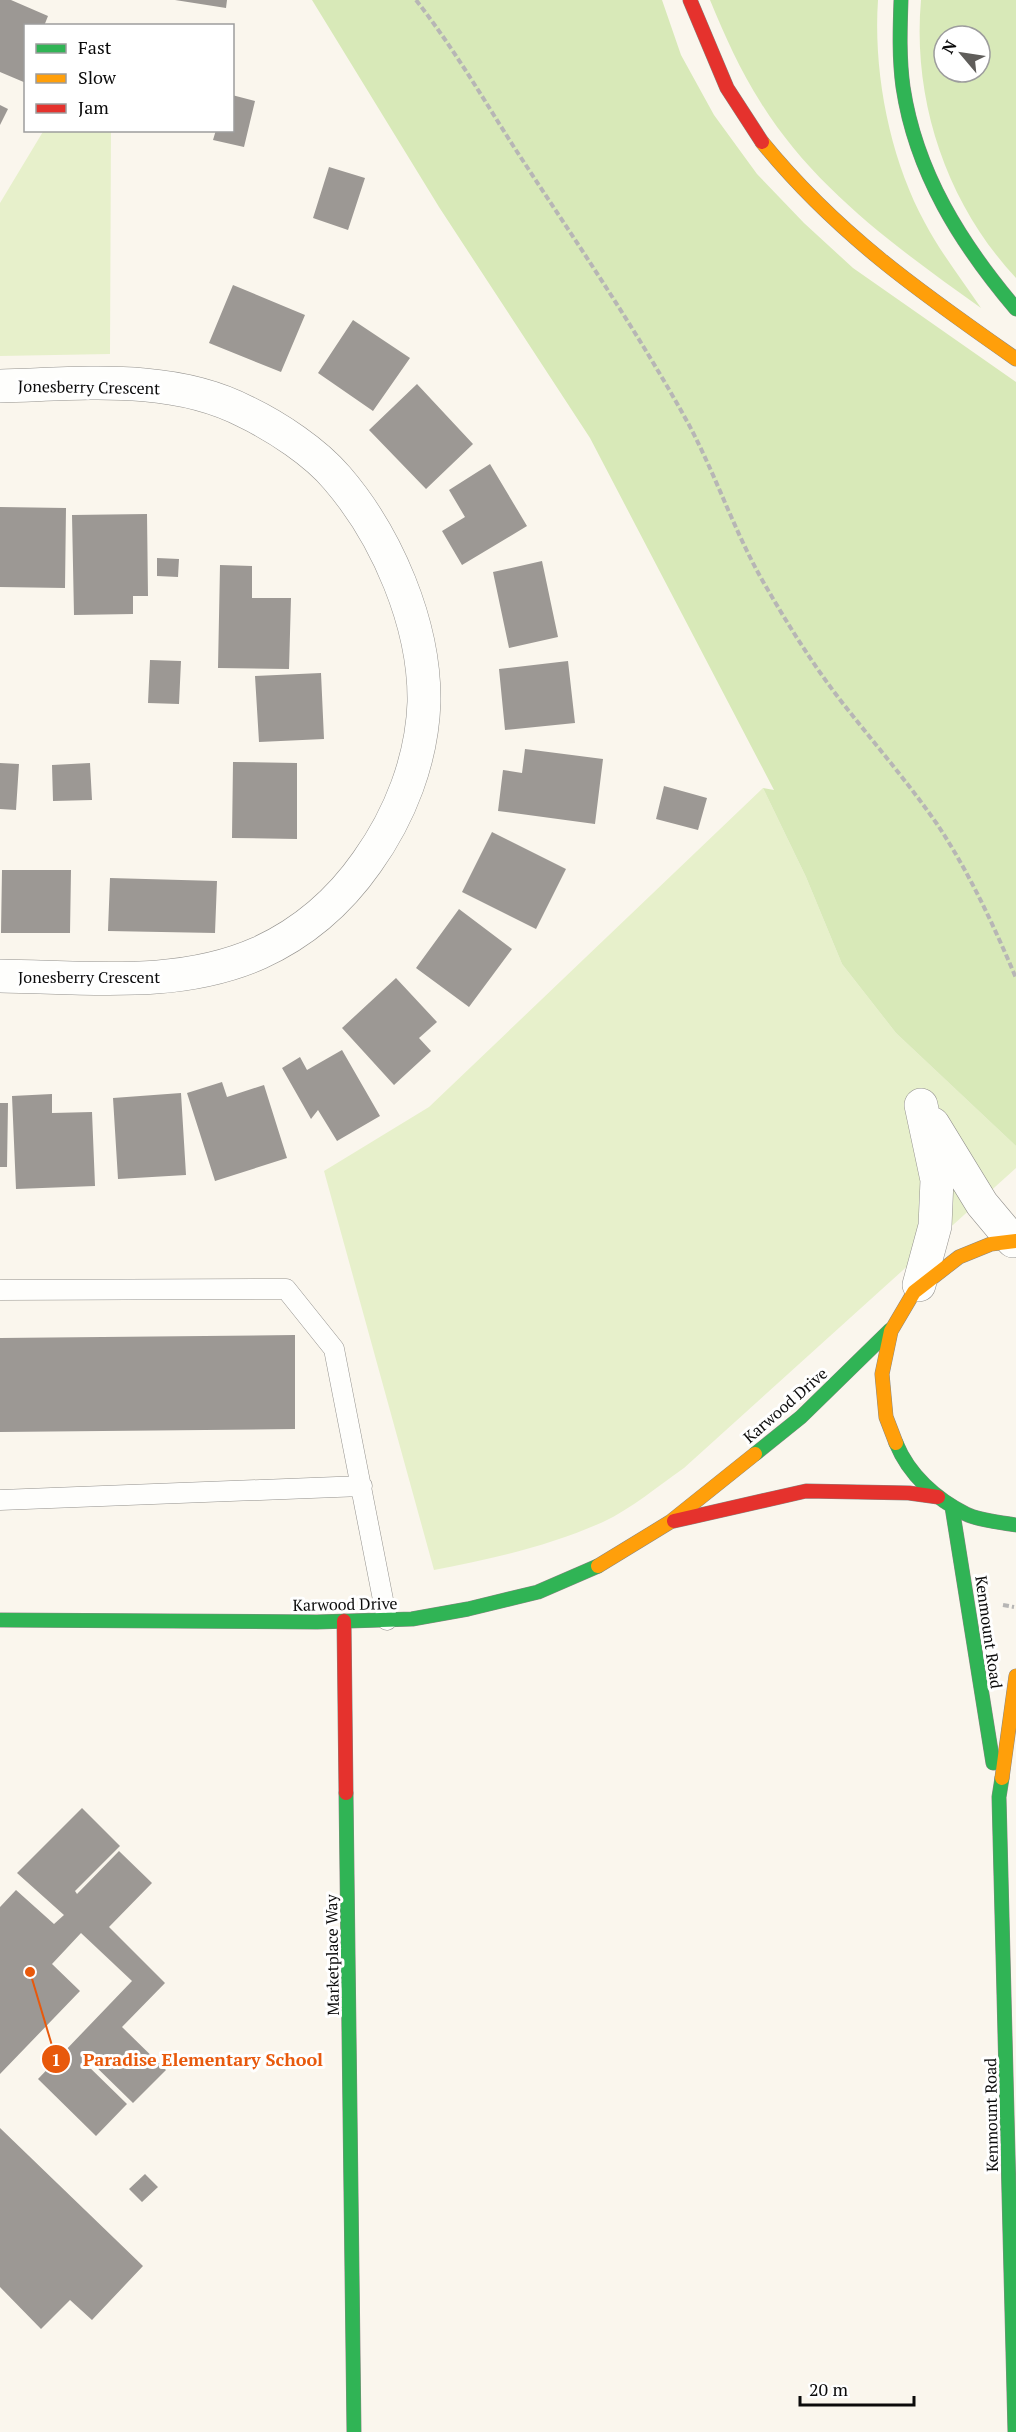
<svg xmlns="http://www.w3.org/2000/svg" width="1016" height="2432" font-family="'PT Serif',serif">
  <rect width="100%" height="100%" fill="#faf6ed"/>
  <path fill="#e7f0cb" d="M44,130L111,131L110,354L0,356V203Z
    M763,788L806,877L842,964L896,1033L1016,1146V1168L684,1468C658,1486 631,1509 603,1522C549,1546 492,1559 434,1570L324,1171L429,1107Z"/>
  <path fill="#d8e9b8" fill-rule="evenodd" d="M312,0H662L681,55L714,115L757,174L804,223L853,268L1016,382V1146L896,1033L842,964L806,877L763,788L774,790L590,438L439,207Z
    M710,0H878C873,73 890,159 925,223C941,253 962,280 981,308C900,250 815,190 761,103C740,70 725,36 710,0Z
    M921,0H1016V278C947,204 912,101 921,0ZM944,36H980V72H944Z"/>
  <path fill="#9c9894" d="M0,0H11L48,16L44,26H26V83L0,72Z
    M175,0H227L226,8Z
    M232,95L255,101L244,147L213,140L216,130H232Z
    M0,105L8,109L0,125Z
    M329,167L365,178L348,230L313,218Z
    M233,285L305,315L281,372L209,343Z
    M353,320L410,358L373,411L318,373Z
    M417,384L473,444L426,489L369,430Z
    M490,464L527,526L462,565L442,531L465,517L449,490Z
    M0,507L66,508L65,588L0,587Z
    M147,514L148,596H133V614L74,615L72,515Z
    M157,558L179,559L178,577L157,576Z
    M542,561L558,637L509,648L493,572Z
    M220,565L252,566V598H291L289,669L218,668Z
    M150,660L181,661L179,704L148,703Z
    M568,661L575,723L505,730L499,669Z
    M321,673L324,739L259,742L255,676Z
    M525,749L603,759L595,824L498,811L503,770L522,773Z
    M233,762L297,763V839L232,838Z
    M0,763L19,764L16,810L0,809Z
    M90,763L92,800L53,801L52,765Z
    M664,786L707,798L698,830L656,819Z
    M492,832L566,869L536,929L462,892Z
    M2,870H71L70,933H1Z
    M110,878L217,881L215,933L108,931Z
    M459,909L512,949L469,1007L416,968Z
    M396,978L437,1022L419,1038L431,1051L394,1085L342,1028Z
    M342,1050L380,1116L337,1141L318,1110L311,1119L282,1068L300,1057L307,1070Z
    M222,1082L227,1097L264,1085L287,1158L215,1181L187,1093Z
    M181,1093L186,1175L118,1179L113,1098Z
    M52,1094V1113L92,1112L95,1186L16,1189L12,1096Z
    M0,1103H8L7,1167H0Z
    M295,1335V1429L0,1432V1338Z
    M82,1808L120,1846L75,1891L77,1894L119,1851L152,1883L109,1927L165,1983L122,2027L166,2070L133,2103L87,2058L84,2062L127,2104L96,2136L38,2079L132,1981L81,1933L52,1964L80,1991L0,2074V1907L16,1890L54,1924L64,1915L17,1873Z
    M0,2128L143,2266L92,2320L70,2300L41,2329L0,2287Z
    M145,2174L158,2187L142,2202L129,2189Z"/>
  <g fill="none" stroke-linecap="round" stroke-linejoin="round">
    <g stroke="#93918d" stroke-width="21">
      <path id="lane" d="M0,1290L286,1289L334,1349L387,1620
        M0,1500L362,1486"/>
    </g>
    <g stroke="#93918d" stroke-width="34">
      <path id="street" d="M0,386C81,384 172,373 246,412C277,427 315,452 337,478C387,536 425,624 424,702C422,760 400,816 367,862C339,902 303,933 259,953C178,989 86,977 0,976
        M933,1124L982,1204L1013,1241
        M919,1285L935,1226L937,1180L921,1105"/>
    </g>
    <g stroke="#898783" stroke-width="15">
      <path id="fast" d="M901,0C900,29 899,58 903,87C916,173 961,244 1016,309
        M896,1443C909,1475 936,1499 966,1514C980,1521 1000,1522 1016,1525
        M755,1454L801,1417L890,1330
        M952,1507L993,1763
        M0,1620L317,1622L412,1619L468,1609L538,1592L598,1566
        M1002,1778L999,1797L1015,2432
        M346,1793L354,2432"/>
    </g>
    <g stroke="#898783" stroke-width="15">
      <path id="slow" d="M762,142C836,233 920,292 1016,359
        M896,1443L886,1417L882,1374L891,1331L914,1292L959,1257L991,1244L1016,1241
        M598,1566L670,1522L755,1454
        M1002,1778L1016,1676"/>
    </g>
    <g stroke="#898783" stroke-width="15">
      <path id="jam" d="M690,0L727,88L762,142
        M674,1521L806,1491L909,1493L938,1497
        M344,1621L346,1793"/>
    </g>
    <path stroke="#b7b6b5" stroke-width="4" stroke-dasharray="6 3" stroke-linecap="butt" d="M416,0C452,46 481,95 512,144C572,236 635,327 688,423C717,477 736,537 768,590C790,628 814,666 841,701C873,742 907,781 937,824C969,872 994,926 1016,978
      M1003,1605L1014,1607"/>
    <use href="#lane" stroke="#fefefc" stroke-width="20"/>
    <use href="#street" stroke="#fefefc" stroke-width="33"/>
    <use href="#fast" stroke="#30b455" stroke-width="14"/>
    <use href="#slow" stroke="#ff9f0a" stroke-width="14"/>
    <use href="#jam" stroke="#e5322d" stroke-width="14"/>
  </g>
  <g text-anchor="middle" stroke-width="6" stroke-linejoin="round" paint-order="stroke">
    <g font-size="16" fill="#0b0b0b" stroke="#fff">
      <text transform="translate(89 387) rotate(1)" y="6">Jonesberry Crescent</text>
      <text x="89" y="983">Jonesberry Crescent</text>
      <text transform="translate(785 1405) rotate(-41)" y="6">Karwood Drive</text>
      <text transform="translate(345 1604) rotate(-1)" y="6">Karwood Drive</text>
      <text transform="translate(989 1632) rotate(82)" y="6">Kenmount Road</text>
      <text transform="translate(332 1955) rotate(-91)" y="6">Marketplace Way</text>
      <text transform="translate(991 2115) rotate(-91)" y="6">Kenmount Road</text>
    </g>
  </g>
  <path fill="none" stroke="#e8590c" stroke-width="2" d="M30 1972L56 2059"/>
  <g fill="#e8590c" stroke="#fff" stroke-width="2">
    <circle cx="30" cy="1972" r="6"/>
    <circle cx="56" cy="2059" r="15"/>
  </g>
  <g font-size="18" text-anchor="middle" font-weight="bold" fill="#fff">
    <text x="56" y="2066">1</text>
  </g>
  <g font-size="18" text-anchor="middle" font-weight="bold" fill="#e8590c" stroke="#fff" stroke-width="6" stroke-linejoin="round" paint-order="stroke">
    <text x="203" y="2066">Paradise Elementary School</text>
  </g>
  <rect x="24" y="24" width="210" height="108" fill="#ffffff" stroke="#9d9d9d" stroke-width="1.5"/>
  <rect x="36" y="44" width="30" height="9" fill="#30b455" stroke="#9d9d9d" stroke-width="1.5"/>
  <text x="78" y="54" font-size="18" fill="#0b0b0b">Fast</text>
  <rect x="36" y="74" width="30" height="9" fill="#ff9f0a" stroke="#9d9d9d" stroke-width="1.5"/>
  <text x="78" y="84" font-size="18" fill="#0b0b0b">Slow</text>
  <rect x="36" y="104" width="30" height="9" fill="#e5322d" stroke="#9d9d9d" stroke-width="1.5"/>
  <text x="78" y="114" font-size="18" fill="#0b0b0b">Jam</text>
  <g transform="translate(962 54) rotate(299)"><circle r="28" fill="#ffffff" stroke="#9d9d9d" stroke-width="1.5"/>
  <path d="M0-4.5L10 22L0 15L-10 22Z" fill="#5f5d5a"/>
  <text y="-9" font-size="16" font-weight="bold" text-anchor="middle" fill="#0b0b0b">N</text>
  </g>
  <path d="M800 2396v9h114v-9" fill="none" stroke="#0b0b0b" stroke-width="3"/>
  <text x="809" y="2396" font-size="18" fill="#0b0b0b" stroke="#ffffff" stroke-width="4.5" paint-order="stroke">20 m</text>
</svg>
